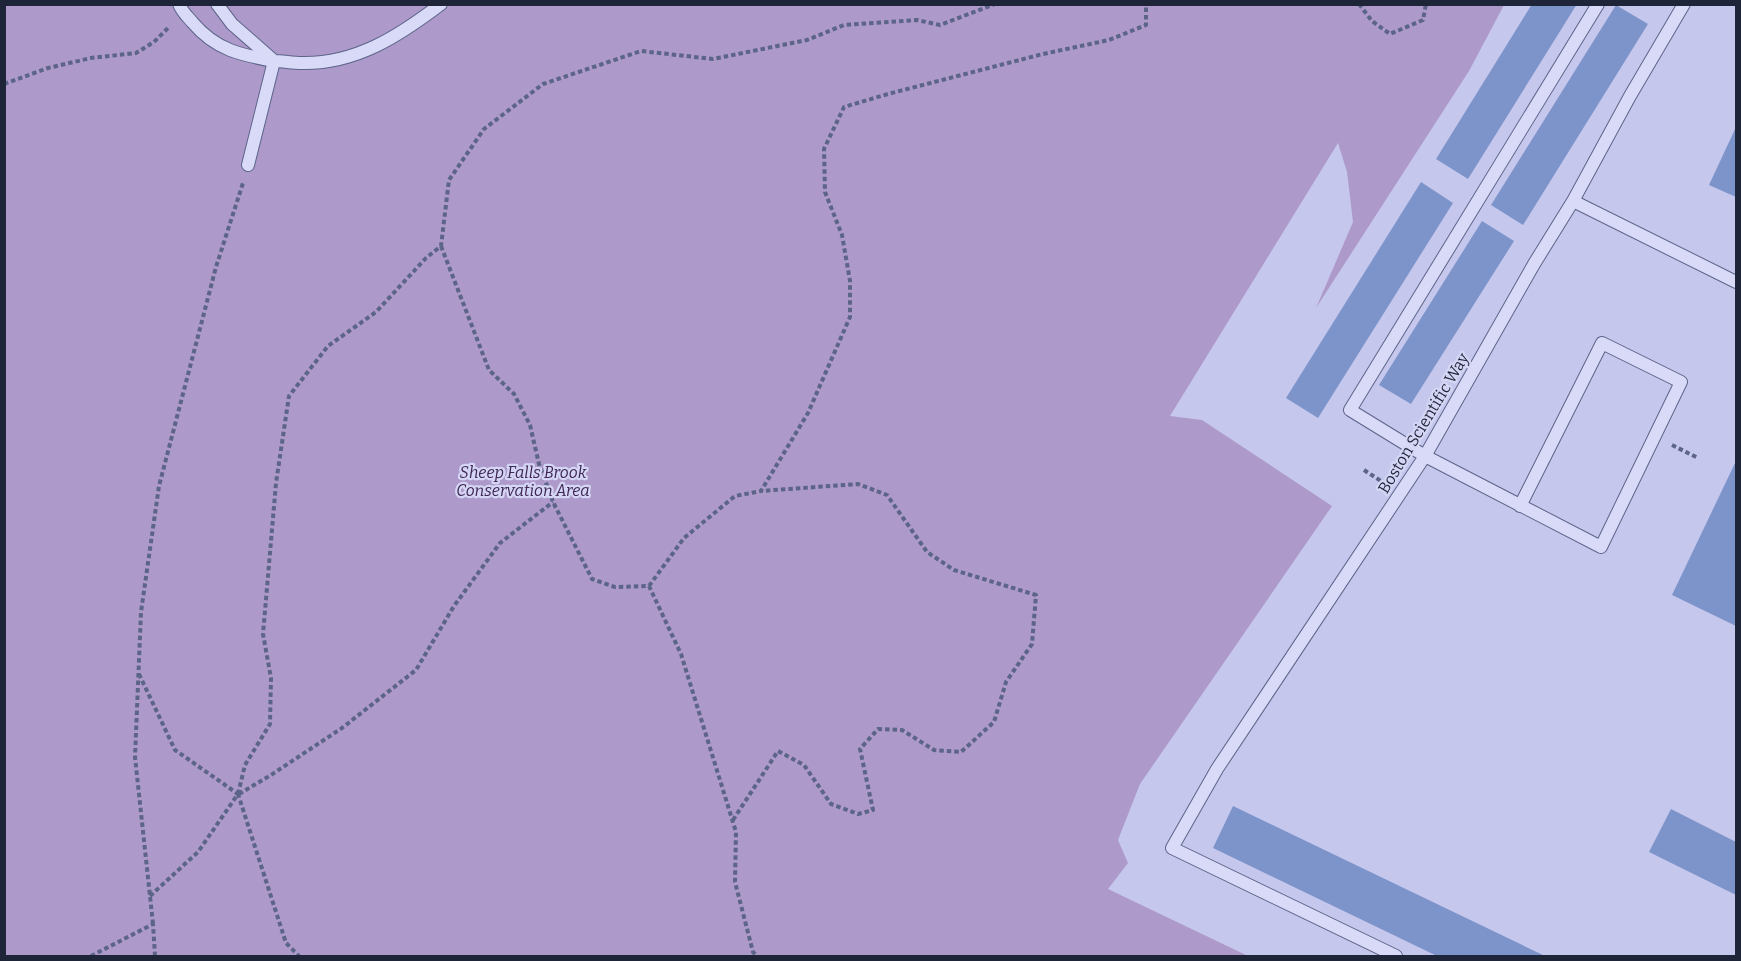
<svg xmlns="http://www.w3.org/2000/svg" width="1741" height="961" font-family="Bitter,serif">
  <rect width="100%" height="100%" fill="#c6c7ed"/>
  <path fill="#ad9acb" d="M4,5H1504L1469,71L1316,308L1353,222L1347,172L1338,143L1170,416L1202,420L1332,506L1140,784L1118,840L1128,863L1108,889L1248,956H5Z"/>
  <path fill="#7d94ca" d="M1532,4H1577L1468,179L1436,159Z
    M1616,5L1648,24L1523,225L1491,205Z
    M1736,127V197L1709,185Z
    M1421,182L1453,203L1318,418L1286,398Z
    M1482,221L1514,241L1411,404L1379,385Z
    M1736,461V626L1672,595Z
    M1233,806L1545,956H1437L1213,848Z
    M1671,809L1736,842V895L1649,852Z"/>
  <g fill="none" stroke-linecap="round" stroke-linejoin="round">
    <g stroke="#5c6488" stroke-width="14">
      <path id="service" d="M179,4C182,12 188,17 193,23C216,50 241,55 274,61
        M217,4L232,24L273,60
        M248,165L274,61C283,61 292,63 302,63C356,64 399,36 441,4
        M1573,201L1736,282
        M1520,506L1602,343L1681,382L1601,547L1425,456L1350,410L1598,4
        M1396,956L1172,848L1217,769L1425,456L1534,264L1573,201L1630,96L1684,4"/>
    </g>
    <path stroke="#5c6488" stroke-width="4" stroke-dasharray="4.5 3" stroke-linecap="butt" d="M1359,4L1372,21L1390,34L1423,20L1426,4
      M4,84L48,68L91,58L136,53L154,42L169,27
      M441,246L489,370L514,394L530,425L539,464L553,502L592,579L615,587L649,586L681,654L736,832L735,882L753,952L757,956
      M1672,445L1698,458
      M1364,470L1384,483
      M649,586L684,538L735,496L761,491L808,413L850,317V281L842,235L825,192L824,149L844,107L888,94L1043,54L1109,40L1146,25V4
      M139,674L175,750L238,794
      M238,794L245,765L270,724L271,678L263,634L276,483L289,396L328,346L376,312L426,258L441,246L449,180L484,129L543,84L641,51L713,59L807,40L844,25L917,20L940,25L995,4
      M239,794L271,775L342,728L416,670L454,606L500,543L553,502
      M733,820L778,751L804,765L831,804L858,814L873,810L860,749L878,729L902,730L934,750L961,752L994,722L1006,682L1032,644L1036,595L954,570L927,552L887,495L858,484L761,491
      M150,896L198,852L238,794L286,943L299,956
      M153,924L135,757L141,612L159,486L216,267L243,183
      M91,956L153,924L155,956"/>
    <use href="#service" stroke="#d9daf8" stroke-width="12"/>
  </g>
  <g text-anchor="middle" stroke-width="4.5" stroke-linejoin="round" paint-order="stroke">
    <g font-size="16" fill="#1f2538" stroke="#d5d6f5">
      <text transform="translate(1423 423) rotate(-59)" y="6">Boston Scientific Way</text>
    </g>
    <g font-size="16" font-style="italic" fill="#3f2754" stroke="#d5d6f5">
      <text x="523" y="478">Sheep Falls Brook<tspan x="523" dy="18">Conservation Area</tspan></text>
    </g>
  </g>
  <rect width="1741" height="961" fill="none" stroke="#1f2538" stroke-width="12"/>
</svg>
